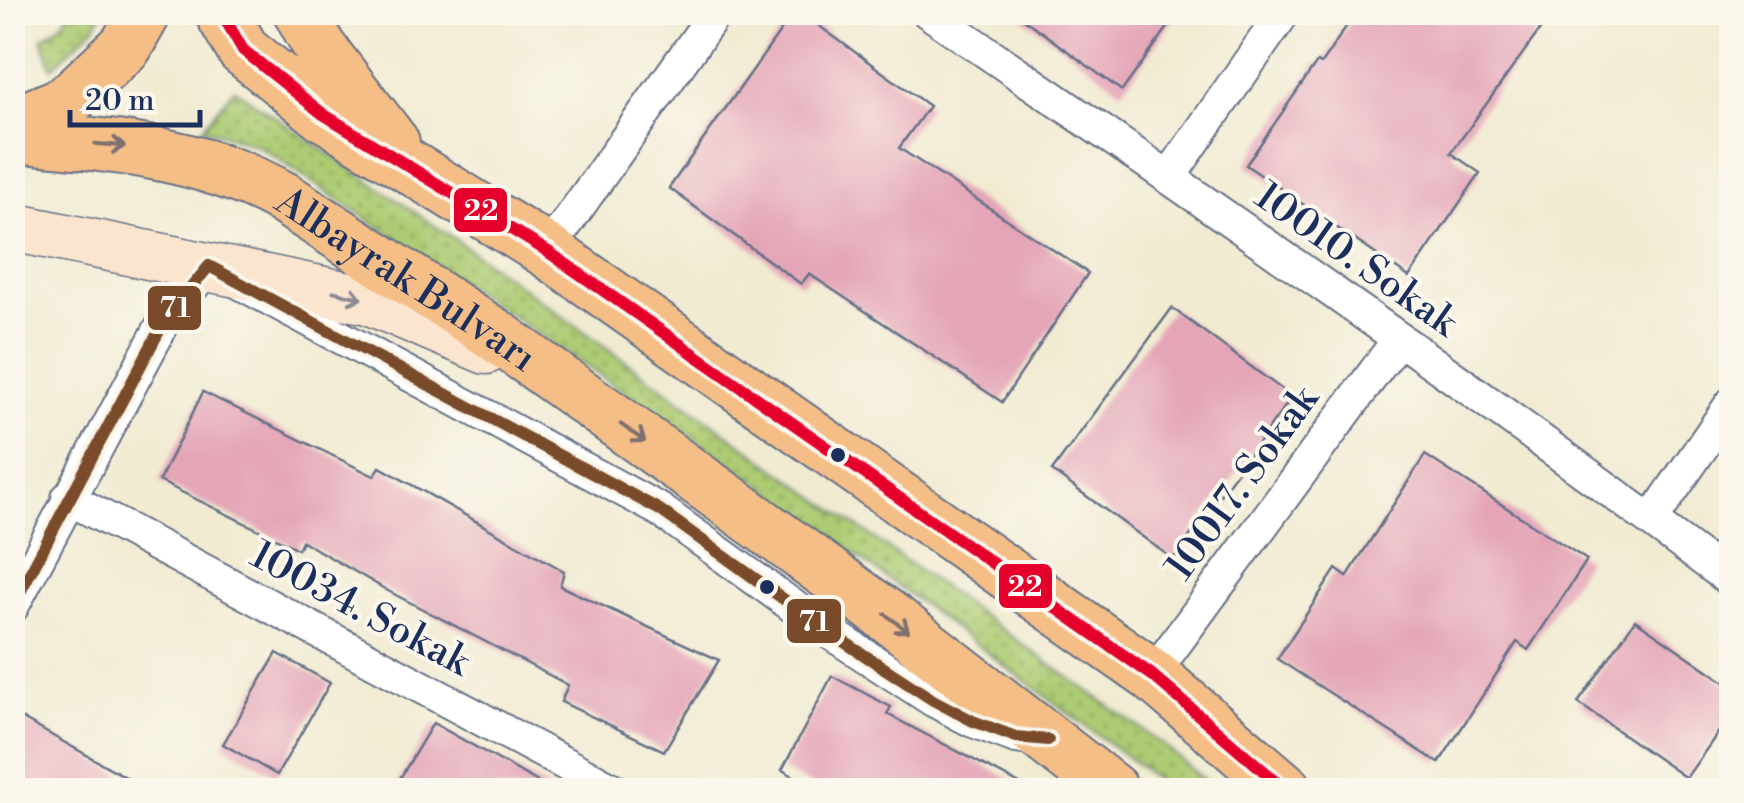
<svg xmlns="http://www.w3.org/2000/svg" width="1744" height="803" font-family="'Libre Bodoni',serif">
  <defs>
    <pattern id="grass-dots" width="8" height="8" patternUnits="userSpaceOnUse" patternTransform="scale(2.5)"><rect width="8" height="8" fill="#aecc73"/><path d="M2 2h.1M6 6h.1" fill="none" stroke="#8da662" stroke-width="1.8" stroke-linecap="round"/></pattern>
  </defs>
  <rect width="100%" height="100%" fill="#fbf7ec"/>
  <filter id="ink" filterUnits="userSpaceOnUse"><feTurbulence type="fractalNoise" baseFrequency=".01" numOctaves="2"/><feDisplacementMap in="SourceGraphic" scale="20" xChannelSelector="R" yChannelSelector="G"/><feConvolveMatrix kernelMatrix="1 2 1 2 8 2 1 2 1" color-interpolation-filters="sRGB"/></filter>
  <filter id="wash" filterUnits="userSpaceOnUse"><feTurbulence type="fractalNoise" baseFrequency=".0048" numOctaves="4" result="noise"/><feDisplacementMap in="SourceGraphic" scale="40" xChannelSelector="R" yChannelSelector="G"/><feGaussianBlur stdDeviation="2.25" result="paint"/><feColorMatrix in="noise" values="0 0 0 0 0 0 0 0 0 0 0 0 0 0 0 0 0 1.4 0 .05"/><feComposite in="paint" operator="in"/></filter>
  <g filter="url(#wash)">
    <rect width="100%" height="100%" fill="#f1ebd2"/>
    <path fill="url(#grass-dots)" stroke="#647e68" stroke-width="2.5" d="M70,12L102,13L95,26L52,68L42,39L61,25Z
      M234,89L453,238L1162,744L1216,790H1167L1141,767L755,480L259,146L203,128Z"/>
    <g id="blocks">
      <path fill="#e4a5b7" d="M794,12H800L929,106L899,148L1088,273L1002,402L809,274L801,284L669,188Z
        M1014,12H1179L1122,91Z
        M1356,12H1522L1542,27L1451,153L1480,173L1409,277L1246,165L1317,62L1321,64Z
        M1172,308L1292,397L1173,559L1052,471Z
        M203,392L374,476L380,467L564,571L560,586L719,660L664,751L561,702L568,685L390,592L302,541L298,549L159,481Z
        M1425,455L1587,560L1528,650L1517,642L1439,763L1277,659L1336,569L1347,577Z
        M1635,620L1732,687V713L1686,778L1578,703Z
        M277,653L330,683L277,775L223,744Z
        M832,676L891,707L887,714L1031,790H821L782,770Z
        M12,713L149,790H12Z
        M433,723L552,790H393Z"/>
    </g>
  </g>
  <g filter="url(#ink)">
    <use href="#blocks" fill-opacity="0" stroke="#667187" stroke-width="2.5"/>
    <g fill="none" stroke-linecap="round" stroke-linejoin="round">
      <g stroke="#667187" stroke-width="36">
        <path id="street" d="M928,12C1199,197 1469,384 1732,581
          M1169,177L1284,12
          M547,251L716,12
          M68,498L614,790
          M1651,521L1732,403
          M12,607L166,318L209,266L660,510L829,632L933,700L973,721L1016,737L1030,739
          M1152,675L1399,339"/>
      </g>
      <g stroke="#667187" stroke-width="51">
        <path id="secondary" d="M12,227L368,300L486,350"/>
      </g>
      <g stroke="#667187" stroke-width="56">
        <g id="primary">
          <path d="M221,12L243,50L323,114L547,251L1152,675L1286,790"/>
          <path d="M300,12L320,48L393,143"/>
          <path d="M12,124L66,102L126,46L145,12"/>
          <path id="s1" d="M12,136C106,145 198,151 282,197L494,334L737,507L897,623L1112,790"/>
        </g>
      </g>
      <use href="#street" stroke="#fff" stroke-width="32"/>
      <use href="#secondary" stroke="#fbe5cf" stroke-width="48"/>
      <use href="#primary" stroke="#f6be87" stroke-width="52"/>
      <g stroke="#fbf7ec" stroke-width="20">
        <path id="bus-1" d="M221,12L243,50L323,114L547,251L1152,675L1286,790"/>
      </g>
      <g stroke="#fbf7ec" stroke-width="20">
        <path id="bus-2" d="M12,607L166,318L209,266L660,510L829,632L933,700L973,721L1016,737L1048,740"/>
      </g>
      <use href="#bus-1" stroke="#e4002b" stroke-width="12"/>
      <use href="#bus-2" stroke="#7a4b2a" stroke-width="12"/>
    </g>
    <defs><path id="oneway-shaft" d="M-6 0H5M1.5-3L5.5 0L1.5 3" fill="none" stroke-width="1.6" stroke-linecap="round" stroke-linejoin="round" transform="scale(2.5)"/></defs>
    <g stroke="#7e6f70">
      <use href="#oneway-shaft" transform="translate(110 145) rotate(5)"/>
      <use href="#oneway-shaft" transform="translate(633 433) rotate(35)"/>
      <use href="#oneway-shaft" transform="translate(897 623) rotate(37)"/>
    </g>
    <use stroke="#8b8a96" href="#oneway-shaft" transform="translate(348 295) rotate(14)"/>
  </g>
  <g fill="#1b2f5e" stroke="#fbf7ec" stroke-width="4">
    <circle cx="838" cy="455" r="9"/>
    <circle cx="767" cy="587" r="9"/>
  </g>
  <g text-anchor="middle" stroke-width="8" stroke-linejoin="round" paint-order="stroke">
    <g font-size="40" fill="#1b2f5e" stroke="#fbf7ec">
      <text transform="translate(1357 258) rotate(35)" y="14">10010. Sokak</text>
      <text dy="14" stroke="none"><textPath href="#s1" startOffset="428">Albayrak Bulvarı</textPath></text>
      <text transform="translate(1241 482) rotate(-54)" y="14">10017. Sokak</text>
      <text transform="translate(361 607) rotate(28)" y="14">10034. Sokak</text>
    </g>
  </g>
  <g stroke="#fbf7ec" stroke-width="4">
    <rect x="452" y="186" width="57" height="48" rx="10" fill="#e4002b"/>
    <rect x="146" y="284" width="57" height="48" rx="10" fill="#7a4b2a"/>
    <rect x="997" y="562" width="57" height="48" rx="10" fill="#e4002b"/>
    <rect x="785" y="597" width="58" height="48" rx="10" fill="#7a4b2a"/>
  </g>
  <g font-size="28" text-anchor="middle" font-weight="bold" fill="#fff">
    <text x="481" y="220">22</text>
    <text x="175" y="317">71</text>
    <text x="1025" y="596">22</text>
    <text x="814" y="631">71</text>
  </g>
  <rect width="1744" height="803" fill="none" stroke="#fbf7ec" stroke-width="50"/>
  <path d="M70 110v15h130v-15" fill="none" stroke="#1b2f5e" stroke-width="5"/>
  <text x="85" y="110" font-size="30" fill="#1b2f5e" stroke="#fbf7ec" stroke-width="8" paint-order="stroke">20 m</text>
</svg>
